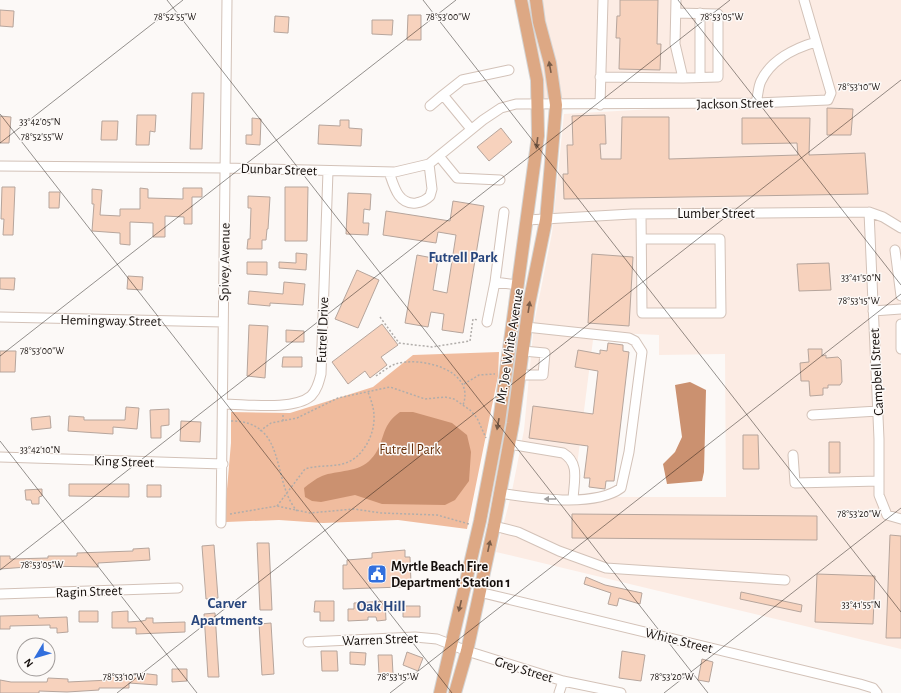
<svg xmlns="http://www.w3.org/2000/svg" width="901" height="693" font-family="'Alegreya Sans',sans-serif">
  <rect width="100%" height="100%" fill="#fcf9f7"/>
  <path fill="#fcece4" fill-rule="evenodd" d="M521,0H901V649L496,552L511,496L524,430L534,324L552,233L564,114L742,104H538ZM594,332L659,335V355L725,354L726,497H573Z"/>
  <path fill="#f0bc9e" d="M499,352L498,376L467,529L398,520L323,523L279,520L226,522L225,512L231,443V412L290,413L373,387L413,355Z"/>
  <path fill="#cb9170" d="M690,382L706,390L704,472L702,481L667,484L663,464L675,452L682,437L675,385Z
    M400,412H413L452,423L467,435L471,452L469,481L455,500L445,505L382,504L355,495L321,502L312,501L305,497L304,488C309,484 315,479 322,476C337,470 359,473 371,459C386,444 379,426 400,412Z"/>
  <path fill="#f7d2bd" stroke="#b6a59c" d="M620,0H658L657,44H661L660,70L619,69L620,38H616L617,16H620Z
    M0,10L14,11L13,27L0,26Z
    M408,15H421V40H407Z
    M275,16L289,17L288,33L274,32Z
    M372,20H393L392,35L372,34Z
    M192,93H204L202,149H190Z
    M827,108L853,109L851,135H827Z
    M137,115H156L155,132L150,131L149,145H136Z
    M605,115L606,144H600L601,159H621L622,117H669V159L798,155L797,143L742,144V118H810L809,155L865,153L868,194L564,199L563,174H568L567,145H573L572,116Z
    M0,116L11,117L9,143H0Z
    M252,118L261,119L260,145L246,144V135H252Z
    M340,120H349V128L362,129L361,146L318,144L319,125L340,126Z
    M102,121H118L117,140H101Z
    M501,128L512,142L489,161L477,147Z
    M2,187H15L13,235H3L4,219H1Z
    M285,187H308L307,241H285Z
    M140,188L148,189V198L183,199V188H202V197H192V224H184V217L165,216V237H153V223L130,222V245L120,244V233L92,231L94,204H92V189L102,190L100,215L120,216V209H140Z
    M49,192H60L59,208H49Z
    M348,193L371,194L370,210L364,209L363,223H369L368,235L346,234Z
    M248,196L270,197L268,229H267L266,240H262V249H247L248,239H250L251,208H248Z
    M453,201L484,206L463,333L442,330L444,314L431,312L428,327L405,323L417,255L438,259L433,290L447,293L456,235L438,232L436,243L383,235L386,211L450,221Z
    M296,253L307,254L306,270L279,268V262L296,263Z
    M592,254L633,257L629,326L588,323Z
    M247,262H267V275L247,274Z
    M829,263L831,290L799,291L797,264Z
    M357,270L379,280L358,328L335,319Z
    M128,276L143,277L142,290L127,289Z
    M0,278H15L14,290L0,289Z
    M284,282L305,284L303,305L270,303V306L248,304L249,291L283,294Z
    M382,324L398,345L381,357L387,365L370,378L365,371L348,384L332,362Z
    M249,325L268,326L265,378L247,376Z
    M286,330L304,331V342H286Z
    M608,343L623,345V351L629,352L614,481H606L605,489L589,487L590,478H584L588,446L529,438L533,406L593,414L598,371L575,367L578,350L600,354V350L607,351Z
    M808,349H822V356L826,355V358L838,357L841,360L842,382L840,385H828V388H823V395L810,396L809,381H801L800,363L809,362Z
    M0,351H16L15,372H0Z
    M283,357H302V367H282Z
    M126,407L139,408L137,429L113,427V434L68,431L69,416L84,417V420H125Z
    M169,409V425L161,426V438H151L150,410Z
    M50,416L51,428L32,430L31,418Z
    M181,421L201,422L200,442L180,441Z
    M743,435H758L759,469H743Z
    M829,442H840V473H829Z
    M69,484H129V497L69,496Z
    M147,485H161V497H147Z
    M42,489V496L39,497V504H32L31,500H26L25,490Z
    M572,514L817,516V540L572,538Z
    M890,535L901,536V638H886Z
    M257,543H269L272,610H260Z
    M214,545L218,598L206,599L202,546Z
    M149,548L150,560L98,563V567L41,566L0,569V556H10V559L48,558V556H77V553L133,551V549Z
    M405,550V557H410L411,583L402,584V587L343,589V565H347V560L372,558V553Z
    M817,574L875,576L873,624L815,622Z
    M586,577L605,585L642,593L640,604L619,598L617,606L608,604L611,593L584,584Z
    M741,592L802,605L801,612L740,599Z
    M315,601H334V621H320V612H314Z
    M385,601L386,620L377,621L376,617H368V620L348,621V609H354V603Z
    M403,606H420V617H403Z
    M79,611H98V622H79Z
    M128,611V622L142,621L146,620V618H153V623L185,622V632L136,634V628H112V612Z
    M215,613L219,677H208L204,614Z
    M38,615L39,618L67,617L68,632L57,633V628H50V625L10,626V629H0V616Z
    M271,623L274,674L262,675L259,624Z
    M321,651H337L338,671H322Z
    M622,651L645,655L641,681L619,678Z
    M350,652L366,653L365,665L350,664Z
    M407,652L423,658L418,671L403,665Z
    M378,655H392L393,674H379Z
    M702,659L713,662L709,682L698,680Z
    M172,669H187V681L172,682Z
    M140,673L157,675V685L129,683V688H99V690L67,692L39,691V693H0V680L11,682H47L48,678L68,679V682L110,680V675H140Z"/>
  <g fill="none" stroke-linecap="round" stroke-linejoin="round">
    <g stroke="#d3c2b8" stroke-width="11">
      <path id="minor" d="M676,13L718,14V77L683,78
        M600,77L683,78L675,44L676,0
        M700,77V13
        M443,95L462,80L509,70
        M756,103C758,96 758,87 761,81C771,60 795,48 816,42
        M600,105L603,0
        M430,106L443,95L471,129
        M439,156L457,178L500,180
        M0,166L225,168L395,172L429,164L483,120L501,108L516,104L755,103L828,100L831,93L804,0
        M389,172C394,186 398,205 416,203C423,202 426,200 430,196L432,189L429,164
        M504,212L495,282L518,285
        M869,212L879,439V495L887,515L901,519
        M641,214L642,313H721L720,239H642
        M527,220L632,214L869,212L883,217L901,228
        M895,250L901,296
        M873,311L901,309
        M0,317L223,322
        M487,322L495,282
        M901,324V349
        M519,375H543L545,353L523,351
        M223,404C246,404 293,411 311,396C317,390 319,382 321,374L328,171
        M812,415L878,411
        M509,444L563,453C580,463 574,481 573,499
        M793,455L795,483L879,481
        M0,457L223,464
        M499,493C531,498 594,508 621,488L629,452L642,352L635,341L629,338L526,327
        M221,523L227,0
        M494,526L518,532L559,551L606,568L785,580
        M479,592L860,684L873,688L877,693
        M0,594L178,588
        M308,642L415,637L437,639L467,651L563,681L621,693
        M559,693L563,681"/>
    </g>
    <g stroke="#d5d4d3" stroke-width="14">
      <path id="major" d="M440,693L480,521L499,422L538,136L537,80L521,0
        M455,693L467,651L494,526L513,423L529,304L546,220L556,105L550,63L539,22L536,0"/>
    </g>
    <path stroke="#b1adaa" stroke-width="1.5" stroke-dasharray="2 2" stroke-linecap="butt" d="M380,317L399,343L432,347L470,341L473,319L478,320
      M376,376C382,372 388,367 395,364C421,356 476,370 463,405
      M464,384L479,375L495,374
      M231,421C288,421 271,481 297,511
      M283,421V413
      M260,431L271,423L297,418L338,398L390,387L425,399L445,397L454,399L470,410L477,418L486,438
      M277,506L305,469C317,465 330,467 342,464C362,460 375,435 374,416C374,408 371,400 368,392
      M230,514L277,506L310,513L354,509L381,513L437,515L469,524"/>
    <use href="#minor" stroke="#fff" stroke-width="9"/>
    <use href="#major" stroke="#dda884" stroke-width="12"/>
  </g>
  <defs><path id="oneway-solid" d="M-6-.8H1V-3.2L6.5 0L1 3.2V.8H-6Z"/></defs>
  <g fill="#795c48">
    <use href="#oneway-solid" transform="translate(550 67) rotate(-100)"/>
    <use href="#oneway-solid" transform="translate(537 143) rotate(97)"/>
    <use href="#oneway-solid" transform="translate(529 307) rotate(-81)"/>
    <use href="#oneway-solid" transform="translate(498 424) rotate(100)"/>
    <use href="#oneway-solid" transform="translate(489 546) rotate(-78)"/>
    <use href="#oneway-solid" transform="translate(460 606) rotate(103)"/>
  </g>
  <use fill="#a19f9e" href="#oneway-solid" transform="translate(550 499) rotate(180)"/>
  <path fill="none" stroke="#150f0c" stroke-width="1" stroke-opacity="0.45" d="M167,0L708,693M423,0L901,612M678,0L901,285M0,114L452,693M0,143L183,0M0,356L456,0M0,441L197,693M0,570L730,0M117,693L901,80M390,693L901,294M664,693L901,508"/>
  <defs>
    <g id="civic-square" transform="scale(1)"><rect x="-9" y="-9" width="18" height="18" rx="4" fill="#326fdd" stroke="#fcf9f7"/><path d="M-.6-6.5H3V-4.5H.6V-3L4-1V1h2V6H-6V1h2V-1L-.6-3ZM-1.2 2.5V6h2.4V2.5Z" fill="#fff"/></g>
  </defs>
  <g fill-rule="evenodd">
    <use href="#civic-square" x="377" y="574"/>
  </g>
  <g text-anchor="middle" stroke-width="3" stroke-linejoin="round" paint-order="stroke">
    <g font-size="14" fill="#150f0c" stroke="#fcf9f7">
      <text transform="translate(735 103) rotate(-1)" y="5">Jackson Street</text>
      <text transform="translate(279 169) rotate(2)" y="5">Dunbar Street</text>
      <text x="716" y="218">Lumber Street</text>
      <text transform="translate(224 262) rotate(-89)" y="5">Spivey Avenue</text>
      <text transform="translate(111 320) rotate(1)" y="5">Hemingway Street</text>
      <text transform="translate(322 330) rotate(-88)" y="5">Futrell Drive</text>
      <text transform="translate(509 346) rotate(-81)" y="5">Mr. Joe White Avenue</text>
      <text transform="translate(876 372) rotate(-93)" y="5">Campbell Street</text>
      <text transform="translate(124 461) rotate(2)" y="5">King Street</text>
      <text transform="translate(89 591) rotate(-2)" y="5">Ragin Street</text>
      <text transform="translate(380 639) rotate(-2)" y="5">Warren Street</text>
      <text transform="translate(679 640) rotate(14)" y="5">White Street</text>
      <text transform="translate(524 669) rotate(17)" y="5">Grey Street</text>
    </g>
    <g font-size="14" fill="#69320b" stroke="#fcf9f7">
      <text x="410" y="454">Futrell Park</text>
    </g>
    <g font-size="14" font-weight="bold" fill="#150f0c" stroke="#fcf9f7" text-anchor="start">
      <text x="391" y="571">Myrtle Beach Fire<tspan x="391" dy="16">Department Station 1</tspan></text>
    </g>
    <g font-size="15" font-weight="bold" fill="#28467d" stroke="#fcf9f7">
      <text x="463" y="262">Futrell Park</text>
      <text x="227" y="608">Carver<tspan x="227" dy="17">Apartments</tspan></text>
      <text x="381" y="611">Oak Hill</text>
    </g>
  </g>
  <g font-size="10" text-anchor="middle" fill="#150f0c" stroke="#fcf9f7" stroke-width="3" stroke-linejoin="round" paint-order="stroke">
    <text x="175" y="20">78°52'55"W</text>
    <text x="448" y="20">78°53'00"W</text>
    <text x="722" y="20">78°53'05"W</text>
    <text x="859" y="90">78°53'10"W</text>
    <text x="40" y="125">33°42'05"N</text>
    <text x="42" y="140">78°52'55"W</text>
    <text x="861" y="281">33°41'50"N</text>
    <text x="859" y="304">78°53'15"W</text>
    <text x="42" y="354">78°53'00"W</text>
    <text x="40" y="453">33°42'10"N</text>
    <text x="859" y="517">78°53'20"W</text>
    <text x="42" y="568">78°53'05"W</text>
    <text x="861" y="608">33°41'55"N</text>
    <text x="124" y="680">78°53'10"W</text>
    <text x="398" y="680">78°53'15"W</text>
    <text x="672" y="680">78°53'20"W</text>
  </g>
  <g transform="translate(36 657) rotate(232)"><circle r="19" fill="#fcf9f7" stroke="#a09b99"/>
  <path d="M0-3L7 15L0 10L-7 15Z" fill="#326fdd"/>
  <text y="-6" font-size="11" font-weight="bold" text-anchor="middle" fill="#150f0c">N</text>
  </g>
</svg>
